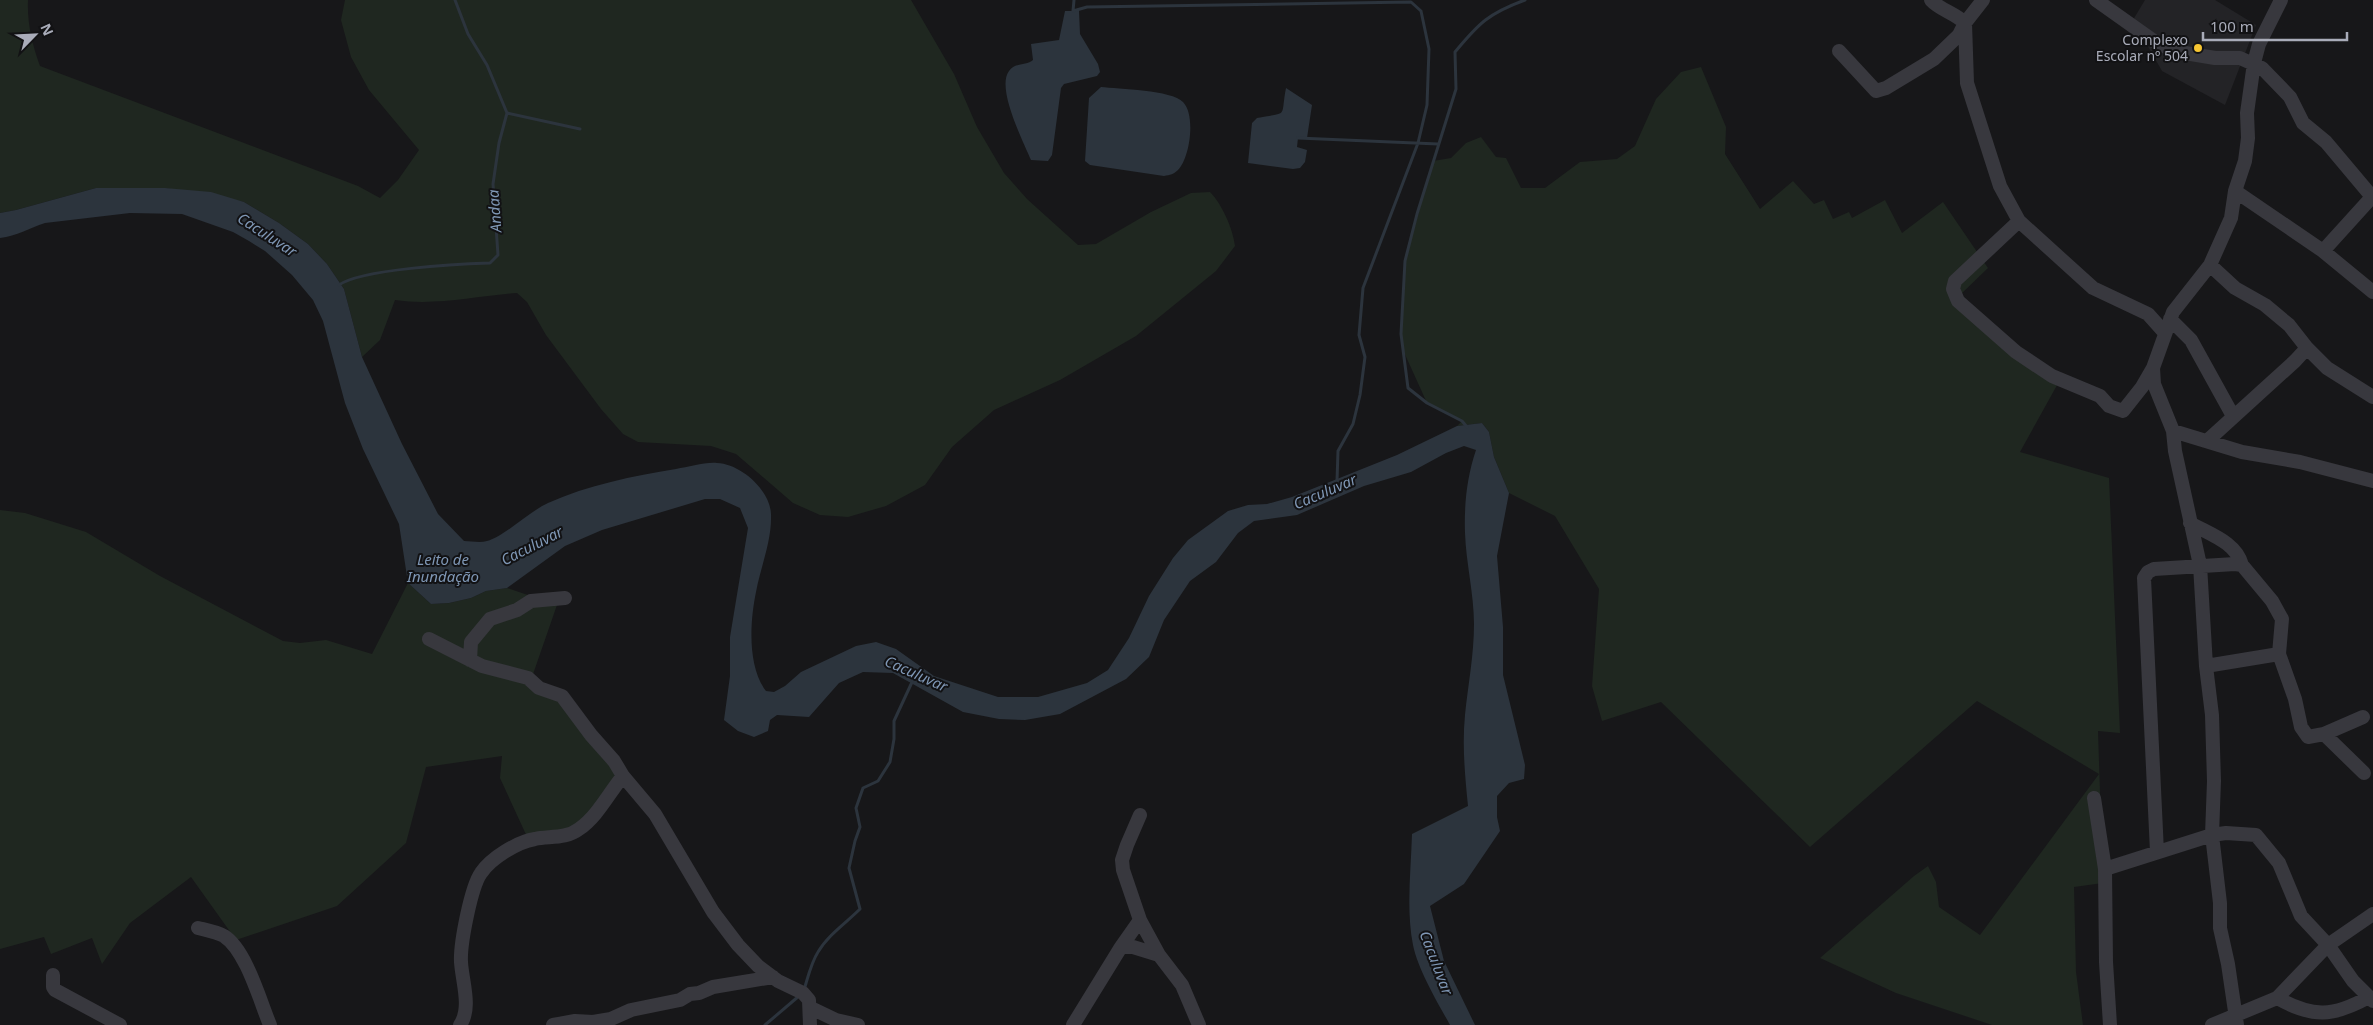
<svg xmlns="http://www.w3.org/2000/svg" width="2373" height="1025" font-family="'Noto Sans',sans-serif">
  <rect width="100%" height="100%" fill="#171719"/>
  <path fill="#232326" d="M2145,0H2215L2256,25L2225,105L2162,71L2133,20Z"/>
  <path fill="#1f2720" d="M0,0H28C27,23 32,44 40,66L358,186L380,198L398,180L419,150L369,90L351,57L341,20L345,0H911L954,74L977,127L1004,173L1027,199L1078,245L1096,244L1151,212L1191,193L1210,192C1222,204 1233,229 1235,246L1216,271L1136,336L1060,380L994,410L952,447L925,485L886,506L848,517L820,515L793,503L736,454L711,446L638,442L623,434L601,409L546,335L527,302L517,293C476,296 436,306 395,300L380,340L362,357L344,289L327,264L308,244L279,223L244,202L165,188H96L16,210L0,213Z
    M1701,67L1726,127L1725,154L1760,209L1793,181L1814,204L1824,200L1833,219L1849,212L1852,218L1885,200L1902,233L1943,202L1988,268L1959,296L2005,338L2061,378L2020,452L2109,478L2120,733L2098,731L2103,883L2074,887L2076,972L2083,1025H1992L1896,993L1820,958L1914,876L1928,866L1936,882L1939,907L1980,935L2099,774L1977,701L1810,847L1661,702L1602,721L1592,686L1599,589L1555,516L1509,493L1494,457L1489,432L1482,423L1457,426L1462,421L1427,403L1403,350L1401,334L1405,261L1433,161L1451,158L1466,143L1481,137L1496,157L1506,158L1521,188H1545L1580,162L1617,159L1635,146L1656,99L1681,72Z
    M0,510L25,513L86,532L160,576L283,641L300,643L326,640L372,654L408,583L431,604L449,603L471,598L486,591L507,588L557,605L531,680L558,693L623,776L579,830L529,841L500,778L502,756L426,767L406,843L337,906L236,940L191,877L130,923L102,964L92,938L51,954L44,937L0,949Z"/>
  <path fill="#2c343d" d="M1065,11H1079L1080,34L1098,64L1100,72L1097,76L1064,84L1061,88L1052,155L1048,161L1031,160C1023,141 996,88 1009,71C1015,62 1027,66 1033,60L1031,44L1059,40Z
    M1101,87C1118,89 1172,90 1183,102C1196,115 1190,158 1178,170C1174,174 1170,175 1164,176L1090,165L1085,161L1089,98Z
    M1286,88L1312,105L1307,138H1298L1297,147L1307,150L1305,162L1300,168L1293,169L1248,163L1252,123L1257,118C1290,112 1280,118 1286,88Z
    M96,188H165L211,192L244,202L279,223L308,244L327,264L344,289L362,357L402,444L438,514L464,541C471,541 480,543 487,541C505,536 530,511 548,503C588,485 633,476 676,469C689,467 704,462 717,463C741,464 770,490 771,514C772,541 761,565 756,592C750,621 747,666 766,691L774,692L785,686L801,672L856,646L876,642L896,649L934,676L998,697H1038L1087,683L1108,670L1129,638L1149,596L1173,558L1188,540L1228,511L1248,505L1267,504L1292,497L1397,455L1457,426L1482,423L1489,432L1494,457L1509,493L1497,556L1503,627V675L1525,765L1524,779L1509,783L1497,796V817L1500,831L1464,884L1430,906L1444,961L1475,1025H1450C1438,1003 1418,970 1413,945C1406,910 1411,870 1412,834L1468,806C1465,776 1462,745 1465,715C1468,685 1474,655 1474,624C1474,594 1466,563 1465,533C1464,505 1467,476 1476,450L1464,446L1446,453L1411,472L1364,486L1297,515L1254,521L1238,533L1216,562L1190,581L1164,620L1149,657L1126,679L1060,714L1025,720L999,719L963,712L893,673L863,672L839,683L809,717L777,715L770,720L768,731L754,737L738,731L724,720L730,676V637L748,528L740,508L720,499H705L602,530L565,546L507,588L486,591L471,598L449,603L431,604L408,583L399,524L363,449L345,403L323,321L313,300L292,275L265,251L249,241L233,232L182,214L130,213L45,223C29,228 17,236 0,238V213L16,210Z"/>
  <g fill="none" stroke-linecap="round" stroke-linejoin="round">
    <path stroke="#2c343d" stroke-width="3" d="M1074,0L1073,11L1087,7L1411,2L1421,11L1429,49L1427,105L1418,143L1363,288L1359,335L1365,357L1360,395L1353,424L1338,451L1337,481
      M507,113L580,129
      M1298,138L1438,144
      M339,285C361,269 459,264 490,263L498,255L493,184L499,143L507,113L487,65L468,34L455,0
      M1467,427L1462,421L1427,403L1408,388L1401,334L1405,261L1417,214L1456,89L1455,52C1479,23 1489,13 1525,0
      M804,990C808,977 811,963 818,952C828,935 846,923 860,909L849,868L855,841L860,827L856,808L863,788L878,781L890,762L894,739V721L913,680
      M765,1025L799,996"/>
    <path stroke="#38383e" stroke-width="14" d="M1931,0C1940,10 1955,13 1965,23L1967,83L2000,186L2019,221L2093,288L2148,314L2165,333
      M2096,0L2158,44L2179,52L2215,58H2240L2262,68L2290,97L2303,123L2326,142L2373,198
      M1839,51L1876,91L1886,88L1934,59L1959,35L1965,23L1983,0
      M2235,191L2323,251L2373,292
      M2019,221L1955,281L1953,289L1958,301L2016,352L2052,376L2100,396L2109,406L2123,411L2142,387L2153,368
      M2323,251L2372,197
      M2210,265L2235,288L2265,305L2289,325L2307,348L2327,368L2373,397
      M2170,319L2191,340L2233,416
      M2173,431L2242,452L2300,462L2373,481
      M2207,441L2295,361L2307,348
      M2190,523C2209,534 2236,542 2242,565
      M429,639L482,666L528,678L539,688L562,696L591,735L614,761L623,776
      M470,660L471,642L490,619L517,610L531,601L565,598
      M2206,666L2279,654
      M2324,734L2364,773
      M2094,798L2105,869
      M1140,815L1127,845L1122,860L1123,870L1140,920L1159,955L1182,985L1199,1025
      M2157,852L2144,578L2148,572L2154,569L2235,564L2242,565L2272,601L2282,619L2279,654L2295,699L2301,727L2308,737L2324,734L2363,717
      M2373,914L2328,945L2353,981L2373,1001
      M198,928C206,930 217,932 224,936C246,950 260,1001 270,1025
      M1121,947H1133L1159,955
      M53,975V987L55,990L120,1025
      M2277,998C2313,1018 2333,1017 2369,997
      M811,1008L836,1020L858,1025
      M460,1025C472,1008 462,981 461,962C460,944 471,887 481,873C491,858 517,842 535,839C549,836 566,839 579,829C597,817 609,793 623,776L655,814L713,912L738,945L758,966L778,981L803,993L809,1000L810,1025
      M553,1025L575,1021L593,1022L611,1019L631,1010L680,1000L690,994L699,993L713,987L773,977
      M1073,1025L1121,947L1140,920
      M2110,1025L2106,962L2105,869L2212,835L2214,781L2212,715L2206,666L2200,565L2175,451L2173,431L2154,384L2153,368L2173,312L2210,265L2231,218L2235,191L2245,161L2248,138L2247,113L2254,63L2259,44L2281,0
      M2212,1025L2277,998L2328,945L2301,916L2279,863L2256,835L2226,833L2212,835L2220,903V928L2228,964L2237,1025"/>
  </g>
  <circle fill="#f6c532" stroke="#121214" stroke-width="2" cx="2198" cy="48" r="5"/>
  <g text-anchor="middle" stroke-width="4" stroke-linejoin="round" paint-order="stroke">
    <g font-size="14" fill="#a9acb9" stroke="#121214" text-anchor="end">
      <text x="2188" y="45">Complexo<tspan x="2188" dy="16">Escolar nº 504</tspan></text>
    </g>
    <g font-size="15" font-style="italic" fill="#7f97b5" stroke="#121214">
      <text transform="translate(495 211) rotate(-94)" y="5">Andaa</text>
      <text transform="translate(267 235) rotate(33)" y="5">Caculuvar</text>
      <text transform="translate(1325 492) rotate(-23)" y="5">Caculuvar</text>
      <text transform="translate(532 546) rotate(-27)" y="5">Caculuvar</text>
      <text x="443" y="565">Leito de<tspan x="443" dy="17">Inundação</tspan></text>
      <text transform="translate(916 674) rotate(24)" y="5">Caculuvar</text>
      <text transform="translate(1436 963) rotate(69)" y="5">Caculuvar</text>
    </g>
  </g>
  <g transform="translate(35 35) rotate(66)" stroke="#121214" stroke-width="4" paint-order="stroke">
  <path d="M0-4L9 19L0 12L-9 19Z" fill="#a9acb9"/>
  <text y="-8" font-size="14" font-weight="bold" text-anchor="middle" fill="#a9acb9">N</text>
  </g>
  <path d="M2203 32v8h144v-8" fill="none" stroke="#a9acb9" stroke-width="2.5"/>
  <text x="2210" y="32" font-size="15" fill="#a9acb9" stroke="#121214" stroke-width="4" paint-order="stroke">100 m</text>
</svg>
